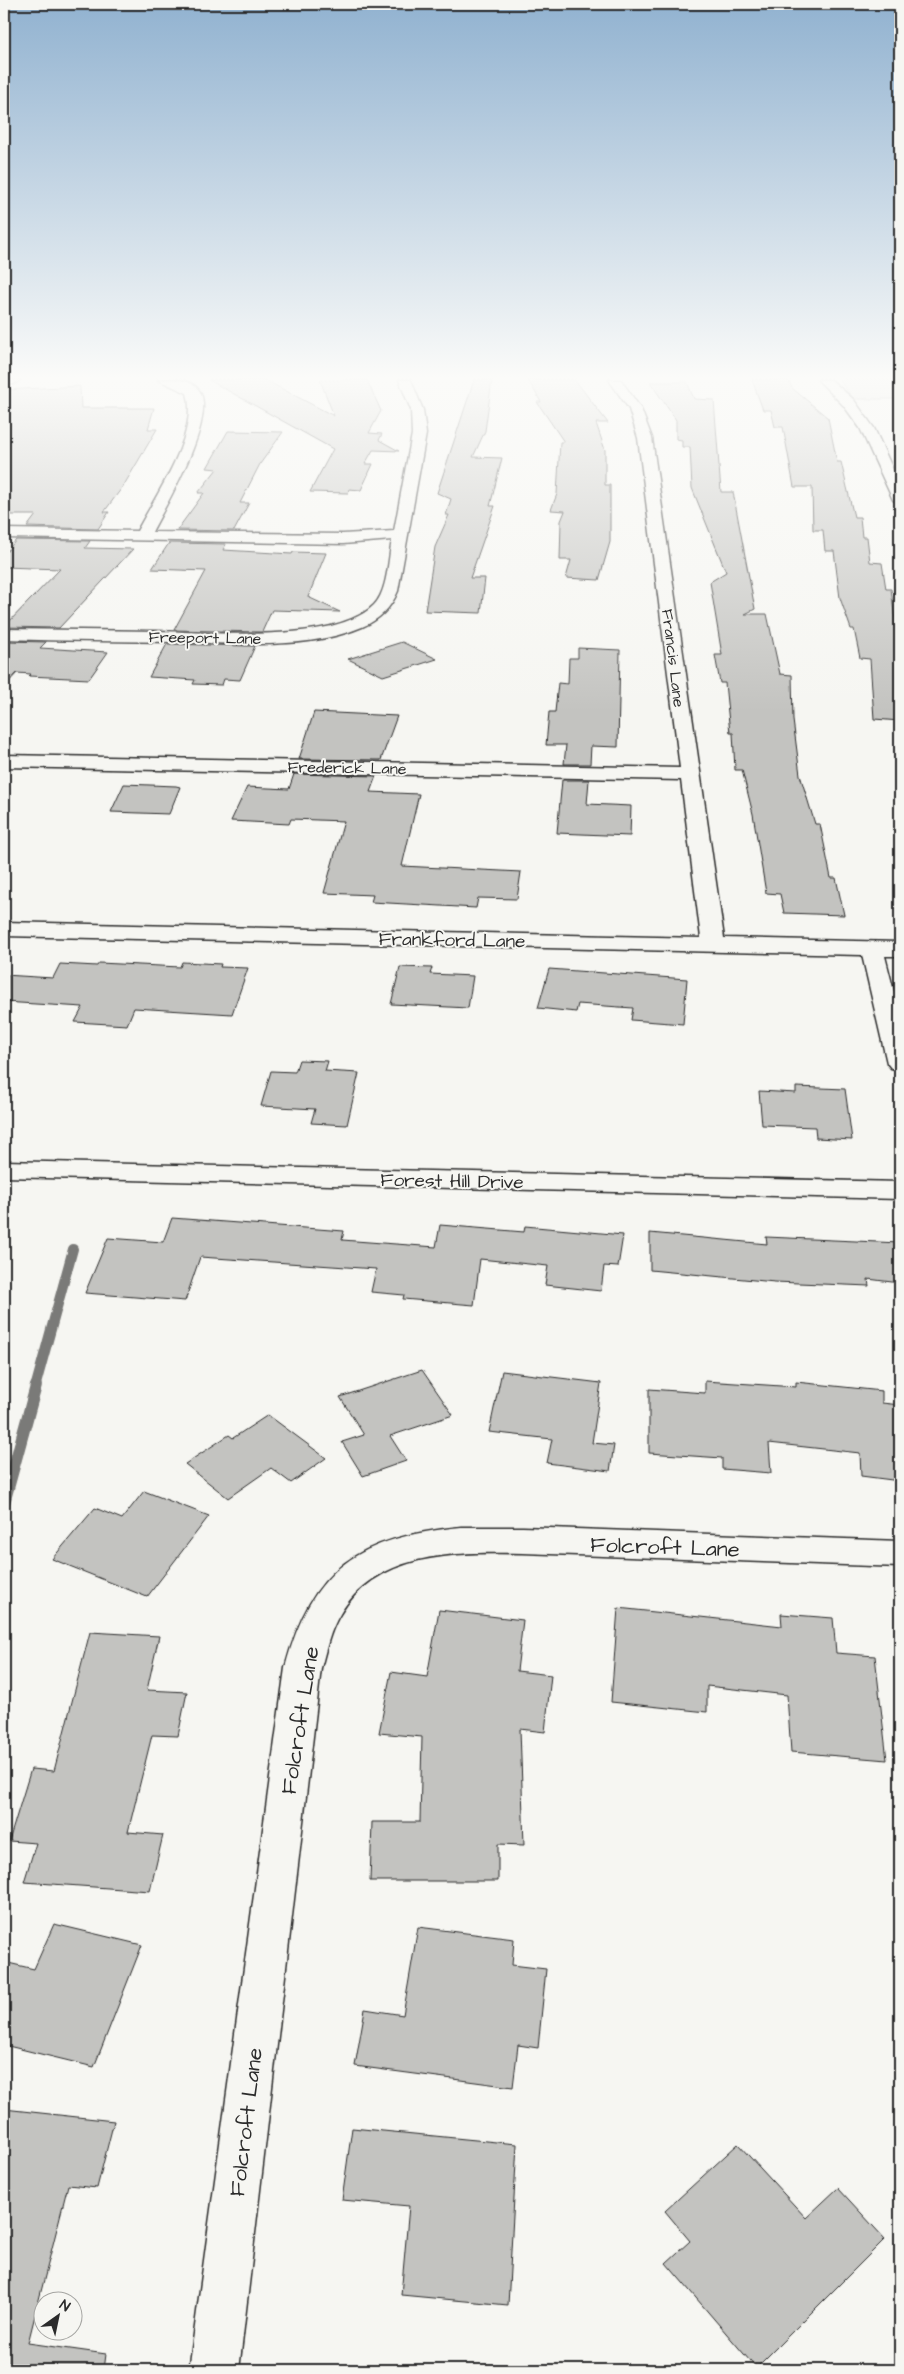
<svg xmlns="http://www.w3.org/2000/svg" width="904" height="2374" font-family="'Architects Daughter',sans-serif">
  <rect width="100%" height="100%" fill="#f6f6f2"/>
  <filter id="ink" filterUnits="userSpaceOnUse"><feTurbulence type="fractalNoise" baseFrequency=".02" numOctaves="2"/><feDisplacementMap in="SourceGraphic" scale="10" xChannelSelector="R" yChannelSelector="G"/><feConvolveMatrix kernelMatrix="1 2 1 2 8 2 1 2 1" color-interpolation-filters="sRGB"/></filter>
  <g filter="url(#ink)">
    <path fill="#d9d9d5" stroke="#828280" d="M839,380H900V399H854Z"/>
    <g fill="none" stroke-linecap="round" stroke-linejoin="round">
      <path stroke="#7a7a78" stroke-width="10" d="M35,1388L73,1249"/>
      <path stroke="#7a7a78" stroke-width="12" d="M4,1503L36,1386"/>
    </g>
    <path fill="#c3c3c0" stroke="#2b2b2b" d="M209,380H265L334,416L320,380H367L381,411L369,433L382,434L379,440L399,451L373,450L365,464H373L361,490L349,489L348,493L310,492L333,449Z
      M474,380H492L485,431L473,457L502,458L490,506H495L470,578H485L481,613L425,611L435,547L449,515H446L451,499L437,493Z
      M528,380H575L608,423H596L605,450V485H610V542L599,580L566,578L571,560H560L561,521L565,511L551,510L557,494L560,442H564L537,402H541Z
      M752,380H788L792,388L828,418L837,462H841L854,517H860L862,537H867L870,562L882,563L886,589H891L896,628H900V721L874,719L870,659L860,658L854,629H851L840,598L834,551H825L823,530H813L812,487H794L783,427H775L771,410H763Z
      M650,382H687L694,399L714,400L721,492H733L755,609L745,614H767L780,674L792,675L793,720L800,775L815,824H820L831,878H836L844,915L784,913L780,894L766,893L753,814L742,770H735L733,733H730L725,683H720L715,655H722L710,582L726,572L692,488L690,447H682V440L676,439V420Z
      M80,386L81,408H154L148,429H157L124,485L104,512H109L98,529L27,527L36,515H4V390Z
      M228,431L283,432L260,464L240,503H249L234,531L177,530L204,493H198L217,469L207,468Z
      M16,540L90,541L85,548L133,549L59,628L4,627L60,569L4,567V555Z
      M169,543L226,544L223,550L292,554L293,552L326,553L308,597L340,612L272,610L262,632L174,630L206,571L152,569Z
      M4,641L46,642L40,648L108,652L89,679L29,676L31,674L17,673L4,687Z
      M402,642L437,659L383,676L348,659Z
      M167,644L248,646H255L240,680L224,679L222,685L193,684L195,680L149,677Z
      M578,648L620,650L618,747L591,746L590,764H564L566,745H546L549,712H555L558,683L568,684L569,658H578Z
      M314,712L397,716L381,760L299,759Z
      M294,774L376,776L370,792L419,794L402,866L521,872L517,899L478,898L476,908L371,902L373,895L324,893L344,821L291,819L289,824L231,821L247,787L289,789Z
      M562,780H589L587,804L631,806L630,836L557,833Z
      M124,784L176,786L180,787L169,814L111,812Z
      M182,962L221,964L220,967L248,968L232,1014L134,1008L127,1025L75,1022L83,1007L4,1002V975L53,978L60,964L97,966L99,963L180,967Z
      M400,967L432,968L430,974L473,976L468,1008L391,1004Z
      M549,969L687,979L683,1024L631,1020L633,1008L578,1004L576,1012L538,1008Z
      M299,1060L328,1061L325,1071L359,1073L347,1125L311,1123L315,1109L261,1106L271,1071L295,1072Z
      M796,1087L845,1089L852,1140L816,1138L815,1127L762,1125L759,1091L796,1093Z
      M172,1218L344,1231L342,1240L436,1247L440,1225L524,1232L525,1226L623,1235L618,1267L604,1266L601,1291L545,1285L548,1266L480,1259L474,1305L403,1299L404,1295L371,1292L376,1269L200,1257L185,1301L85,1293L108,1238L163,1242Z
      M650,1233L767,1244L766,1237L900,1243V1283L868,1279L869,1286L775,1282L650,1270Z
      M422,1370L453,1415L390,1436L406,1461L363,1476L342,1442L364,1435L340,1397Z
      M502,1371L601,1383L592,1443L614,1445L610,1471L547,1463L552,1439L489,1432Z
      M705,1381L796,1387V1382L882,1391V1403L900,1405V1481L861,1476L860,1453L769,1443L771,1473L722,1469V1458L649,1453V1389L705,1393Z
      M268,1415L326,1458L291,1483L271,1468L228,1498L185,1464L229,1435L233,1438Z
      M144,1491L209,1516L147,1597L52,1559L95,1508L122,1519Z
      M618,1608L782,1626L781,1614L833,1618L836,1653L875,1656L887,1760L791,1752L787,1695L707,1686V1712L611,1702Z
      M439,1610L523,1620L517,1671L551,1675L545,1732L520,1729L524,1845L498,1844V1881H370L372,1822H420L422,1737L379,1733L391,1672L427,1677Z
      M90,1632L159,1636L147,1690L187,1692L178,1736L152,1735L128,1832L163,1835L150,1891L24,1882L36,1843L9,1841L31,1769L54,1771Z
      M54,1924L142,1945L94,2067L4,2045V1962L34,1969Z
      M418,1927L514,1939L512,1965L546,1969L538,2048L518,2045L513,2087L355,2066L365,2009L403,2015Z
      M4,2109L114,2121L97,2188L68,2185L28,2343L106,2354L104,2370H4Z
      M352,2128L517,2144L508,2305L401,2295L409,2206L342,2200Z
      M738,2144L806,2218L838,2188L885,2239L756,2368L666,2263L690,2241L665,2211Z"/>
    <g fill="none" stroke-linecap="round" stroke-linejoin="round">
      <g stroke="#2b2b2b" stroke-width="3">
        <path id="street" d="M4,380H20L14,384H4Z
          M158,380C170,379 189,378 198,389C220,415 165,506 152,532L343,534L394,531L412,434L411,410L399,380H411L423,410L426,434L398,591C391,608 379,620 362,627C305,651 238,643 178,642C120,641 62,641 4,639V629C55,630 105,630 156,631C209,632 334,645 374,605C388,591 388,559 392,540L343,544L4,538V529L137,531C156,495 199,434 187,393Z
          M609,380H621L641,409L652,438L724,938L900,942V956H885L900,1015V1070L891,1068L887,1063L862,955L4,936V922L701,938L681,780L4,767V755L680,768L638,438L629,409Z
          M818,380H831L854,400L874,428L900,485V504L893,500L860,428L844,406Z
          M4,1161L900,1182V1199L4,1177Z
          M461,1527H523L900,1541V1567L523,1553C458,1552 378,1550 340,1614C330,1630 326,1650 321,1668L239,2370H189L285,1668C312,1566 359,1538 461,1527Z"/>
      </g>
      <use href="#street" fill="#f6f6f2" fill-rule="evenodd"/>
    </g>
  </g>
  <linearGradient id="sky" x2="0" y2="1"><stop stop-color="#91b2d0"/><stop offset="0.53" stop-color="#fbfbf9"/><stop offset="1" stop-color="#fbfbf9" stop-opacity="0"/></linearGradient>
  <rect width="904" height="712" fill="url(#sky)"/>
  <g text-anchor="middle" stroke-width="4" stroke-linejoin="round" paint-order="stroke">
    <g font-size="16" fill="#2b2b2b" stroke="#f6f6f2">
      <text transform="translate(205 637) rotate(1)" y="6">Freeport Lane</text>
      <text transform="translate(674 658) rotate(83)" y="6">Francis Lane</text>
      <text transform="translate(347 767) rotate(1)" y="6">Frederick Lane</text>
    </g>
    <g font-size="19" fill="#2b2b2b" stroke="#f6f6f2">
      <text transform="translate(452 939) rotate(1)" y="7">Frankford Lane</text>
      <text transform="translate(452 1180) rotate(1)" y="7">Forest Hill Drive</text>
    </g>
    <g font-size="22" fill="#2b2b2b" stroke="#f6f6f2">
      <text transform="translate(665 1546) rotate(2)" y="8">Folcroft Lane</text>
      <text transform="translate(299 1720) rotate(-81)" y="8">Folcroft Lane</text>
      <text transform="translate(245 2122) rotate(-83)" y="8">Folcroft Lane</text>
    </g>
  </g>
  <rect width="904" height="2374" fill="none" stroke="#f6f6f2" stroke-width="20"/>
  <rect x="10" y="10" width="884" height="2354" fill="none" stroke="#2b2b2b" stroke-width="2" filter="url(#ink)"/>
  <g transform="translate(58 2316) rotate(33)"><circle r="24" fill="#f6f6f2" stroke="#a5a5a2"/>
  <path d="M0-4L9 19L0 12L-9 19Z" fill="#2b2b2b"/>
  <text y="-8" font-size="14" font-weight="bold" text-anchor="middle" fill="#2b2b2b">N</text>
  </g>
</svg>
